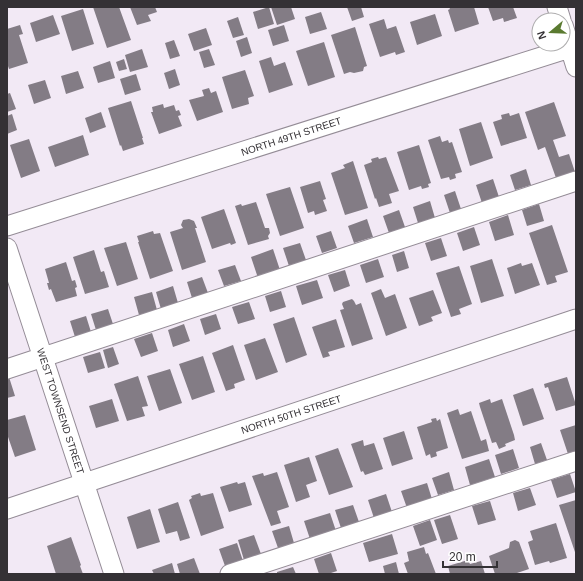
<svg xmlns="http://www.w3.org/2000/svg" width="583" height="581" font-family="Arial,sans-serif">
  <rect width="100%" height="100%" fill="#f2e9f5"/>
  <path fill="#837c85" d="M93,7H119L131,40L107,48Z
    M130,7H155L157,12L148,15L151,21L137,25Z
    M269,7L274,24L258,29L253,12Z
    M271,7H291L295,19L277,25Z
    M347,7H361L364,17L352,21Z
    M449,7H474L479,24L455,32L448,10L450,9Z
    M488,7H513L517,18L504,22L503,18L493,21Z
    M83,9L94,44L72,51L61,16Z
    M321,12L327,29L310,34L305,17Z
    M435,14L442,36L417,45L410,22Z
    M53,15L60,34L36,42L30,23Z
    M238,17L244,35L233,38L227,21Z
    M384,19L387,29L396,26L405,52L396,55L395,52L380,57L369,24Z
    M20,25L23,34L19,35L28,63L9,69L7,63V29Z
    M284,25L289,41L273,46L268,30Z
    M355,27L367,66L364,67L363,71L354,73L350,72L344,74L331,35Z
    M206,28L212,45L194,51L188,34Z
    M247,37L252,53L241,57L236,41Z
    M174,40L180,56L170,59L165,43Z
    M324,42L335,77L308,86L296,51Z
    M142,49L148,67L130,72L125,55Z
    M209,49L215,65L204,68L199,52Z
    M271,57L274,66L285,62L293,85L269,93L259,61Z
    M124,59L127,69L119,71L116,62Z
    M110,61L115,78L98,83L93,67Z
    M175,69L180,85L169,89L164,73Z
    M245,70L254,96L248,98L249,104L232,109L222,77Z
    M78,71L84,88L66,94L61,76Z
    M136,74L141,90L125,95L120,79Z
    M45,80L51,98L34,104L28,85Z
    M209,88L211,93L216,91L223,112L197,121L189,100L204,96L202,90Z
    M10,93L16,109L7,112V94Z
    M131,101L143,138H142L144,144L123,151L121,145L120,146L108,108Z
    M554,102L566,136L553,140L559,157L569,154L575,172L556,178L545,147L538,150L525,112Z
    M163,104L164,108L174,105L176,111L179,110L181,115L178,116L182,126L159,134L151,112H153L152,107Z
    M101,112L106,127L90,133L85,118Z
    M509,113L510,116L519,113L527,138L501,146L493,122L502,119L501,115Z
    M12,114L17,130L7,134V116Z
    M481,122L493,158L470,166L459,129Z
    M83,135L89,155L55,167L48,147Z
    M440,136L442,142L448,140L449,143L452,142L462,172L455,174L456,178L450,180L449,177L441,179L428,140Z
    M29,139L40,171L21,178L10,145Z
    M419,145L431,183L428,184L429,187L422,189L421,186L409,190L397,152Z
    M378,157L379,159L386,157L399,191L389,194L392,203L379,207L376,198L375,199L364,165L372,162L371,159Z
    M353,161L368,208L345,215L331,173L345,168L343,165Z
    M526,169L531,185L515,190L510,175Z
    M493,179L499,197L482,203L476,185Z
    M320,181L326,199L323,200L327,211L315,215L314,211L308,213L300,187Z
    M290,187L304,228L280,236L266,194Z
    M455,191L461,209L450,213L444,195Z
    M430,201L435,218L418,223L413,207Z
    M256,202L265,228H269L270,233L268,236L269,239L248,245L235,206L241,204L242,206Z
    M539,204L544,221L527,226L522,210Z
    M224,209L236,243L231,245L230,243L212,249L201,217Z
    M399,210L405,227L389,233L383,216Z
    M508,215L514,235L495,241L489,222Z
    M189,219L194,221L197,228H195L206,262L182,270L170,232L183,228L181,225L183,220Z
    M367,219L373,237L354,243L348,226Z
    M552,225L568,272L555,276L557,282L547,285L529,233Z
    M474,227L480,245L463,251L457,233Z
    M153,231L154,234L160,233L173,271L150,279L138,242H139L137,236Z
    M331,231L337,248L322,253L316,236Z
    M441,238L447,256L431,261L425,243Z
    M126,242L138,279L117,286L104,248Z
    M300,243L306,260L289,266L283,248Z
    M273,249L280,270L258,278L251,257Z
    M94,250L101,272L104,271L109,287L85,294L73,257Z
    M404,251L409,268L397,272L392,255Z
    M378,259L384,277L366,283L360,265Z
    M492,259L504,296L481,303L470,266Z
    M66,262L72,281L75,280L77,287L75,288L77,296L56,302L51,289L49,290L47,283H49L45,269Z
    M521,263L522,266L532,263L540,285L515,294L507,268Z
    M235,265L241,281L224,286L218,270Z
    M459,266L472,304L459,309L461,314L451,317L436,273Z
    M345,270L350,286L334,292L328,275Z
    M202,277L208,293L192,298L187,282Z
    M317,280L323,298L302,305L296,286Z
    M173,286L178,303L161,309L156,292Z
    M381,289L385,298L395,294L407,328L386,336L371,293Z
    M433,290L442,313L431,317L433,321L419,326L409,298Z
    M281,291L286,307L270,312L265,296Z
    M152,292L157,310L139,315L134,297Z
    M352,299L354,301L356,305L361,303L373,339L352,346L340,310L344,309L342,304L343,302Z
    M249,302L255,319L238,324L232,307Z
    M108,309L113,324L96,330L91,314Z
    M216,314L221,329L205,335L200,319Z
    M86,316L91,332L75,337L70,321Z
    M294,317L307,355L286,363L273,324Z
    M336,319L345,347L328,352L330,356L323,358L312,327Z
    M184,324L190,341L173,347L168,330Z
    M152,333L158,351L141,357L134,339Z
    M265,338L278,372L256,380L244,345Z
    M233,345L245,380L234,384L235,388L226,391L212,353Z
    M113,347L119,364L108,368L103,350Z
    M100,352L105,368L88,373L83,357Z
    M203,356L215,392L192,400L179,364Z
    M170,369L182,403L159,411L147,376Z
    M138,376L148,406L142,407L145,416L127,421L114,384Z
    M9,377L15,396L7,398V378Z
    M567,377L576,405L556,411L548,387L545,388L544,384Z
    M533,388L544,419L523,426L513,395Z
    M112,399L119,421L96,428L89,406Z
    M490,399L491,403L502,399L514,435L515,440L505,444L506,446L499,449L496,442L492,443L480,407L479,403Z
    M458,409L460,415L471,411L481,441L486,439L489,451L462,459L447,413Z
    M25,415L36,450L15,457L7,434V420Z
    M436,418L437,421L440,419L448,448L436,452L437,456L431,458L430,454L426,456L417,427L432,422L431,419Z
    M576,425V451L568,454L560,430Z
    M404,431L413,459L392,466L383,438Z
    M363,440L364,446L374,443L383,469L365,475L363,471L361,472L351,444Z
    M541,443L547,460L535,464L530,447Z
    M338,448L353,487L329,495L315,456Z
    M513,449L519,468L501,474L495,455Z
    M309,457L317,481L306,485L310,497L296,502L284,465Z
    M489,459L495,477L470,485L465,467Z
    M277,472L289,507L277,511L281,523L271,526L252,476L263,473L264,476Z
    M449,472L454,490L438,495L432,478Z
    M570,474L576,492L557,498L551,480Z
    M237,482L238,484L245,482L252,505L229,512L220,487Z
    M427,483L432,499L407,508L401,491Z
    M530,488L536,505L518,511L513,493Z
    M200,493L201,496L213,493L224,528L201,536L189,500L192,498L191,496Z
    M386,494L392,512L374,518L368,500Z
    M576,500V555L559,505Z
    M490,501L496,520L478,525L472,506Z
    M178,502L190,538L180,541L177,531L166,534L158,509Z
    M353,505L359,522L341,528L335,510Z
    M150,509L160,542L137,549L127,517Z
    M330,513L336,531L310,539L304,521Z
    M450,515L458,539L442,544L434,520Z
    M430,520L437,540L420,546L413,526Z
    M556,523L567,558L550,563L549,561L535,565L528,542L533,540L530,531Z
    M289,526L294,543L278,548L272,531Z
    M392,534L398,554L369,562L363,543Z
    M254,535L261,554L244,560L238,540Z
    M71,537L81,565L80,566L83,574H56L47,546Z
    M515,540L519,542L529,569L514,574H495L489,556L509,548L510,542Z
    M237,543L243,561L225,566L219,549Z
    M424,547L426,554L428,553L436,574H408L404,563L409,561L407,552Z
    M331,553L337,571L328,574H319L314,559Z
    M194,558L200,574H180L177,564Z
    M468,560L470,564L481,561L485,574H450L448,566Z
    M396,562L399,574H385L383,566Z
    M172,563L175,574H154L152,570Z
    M293,567L296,574H277V572Z"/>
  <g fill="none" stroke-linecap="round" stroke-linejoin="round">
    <g stroke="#948c96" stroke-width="21">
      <path id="minor" d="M557,7L561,20
        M563,25L576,67
        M7,226L576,46
        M7,248L114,574
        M7,369L576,181
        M7,509L576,319
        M230,574L576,461"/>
    </g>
    <use href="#minor" stroke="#fff" stroke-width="19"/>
  </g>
  <g text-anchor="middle" stroke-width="4" stroke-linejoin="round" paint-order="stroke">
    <g font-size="10" fill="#343135" stroke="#fff">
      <text transform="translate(291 136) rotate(-18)" y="4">NORTH 49TH STREET</text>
      <text transform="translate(61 411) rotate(72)" y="4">WEST TOWNSEND STREET</text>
      <text transform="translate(291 414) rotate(-18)" y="4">NORTH 50TH STREET</text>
    </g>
  </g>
  <rect width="583" height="581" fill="none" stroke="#343135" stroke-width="16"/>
  <g transform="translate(551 32) rotate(251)"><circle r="19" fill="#ffffff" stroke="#aeadae"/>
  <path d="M0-3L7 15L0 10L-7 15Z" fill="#5a7a30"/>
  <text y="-6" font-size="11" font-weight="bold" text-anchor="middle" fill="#343135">N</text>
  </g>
  <path d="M443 561v6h54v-6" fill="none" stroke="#343135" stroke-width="2"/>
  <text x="449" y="561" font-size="12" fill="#343135" stroke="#ffffff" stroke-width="3" paint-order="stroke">20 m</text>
</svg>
